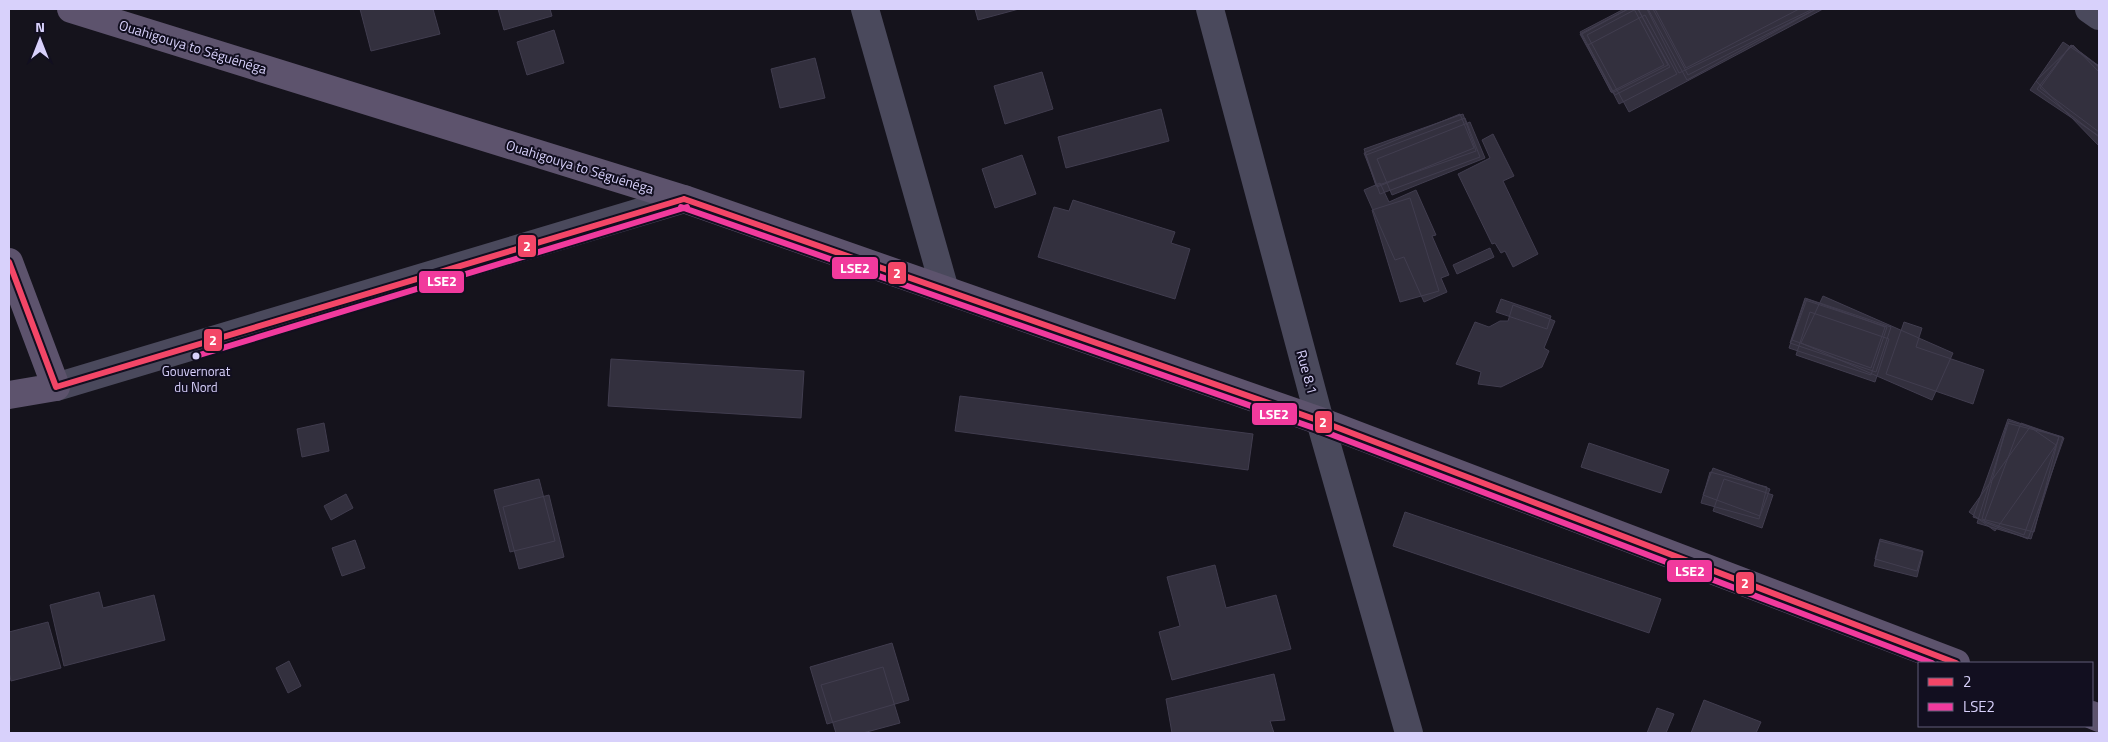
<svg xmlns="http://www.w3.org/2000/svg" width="2108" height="742" font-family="'Titillium Web',sans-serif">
  <rect width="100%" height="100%" fill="#15131c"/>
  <path fill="#33303e" stroke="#413d4f" d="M360,9H433L440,34L371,51Z
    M498,9H550L552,16L504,30Z
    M975,9H1019L978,20Z
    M1624,9H1634L1664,65L1611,92L1580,32Z
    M1628,9H1638L1668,65L1612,93L1580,34Z
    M1628,9H1638L1670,67L1615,95L1582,34Z
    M1636,9H1823L1629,112L1587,35Z
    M1647,9H1813L1679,73Z
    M1648,9H1816L1687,80Z
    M1653,9H1816L1688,75Z
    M1655,9H1799L1686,68Z
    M1645,15L1677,74L1619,104L1588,45Z
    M554,30L564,63L527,75L517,42Z
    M2063,42L2099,66V136L2030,90Z
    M2071,45L2099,66V132L2040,88Z
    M2071,45L2099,67V137L2037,89Z
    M2073,45L2099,72V146L2036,81Z
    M815,58L825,98L780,108L771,69Z
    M1042,72L1053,109L1005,124L994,86Z
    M1161,109L1169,141L1066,168L1058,137Z
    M1460,114L1474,148L1377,187L1364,153Z
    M1463,114L1476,151L1376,186L1364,149Z
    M1465,118L1480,157L1380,194L1366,155Z
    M1470,122L1485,158L1392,195L1377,159Z
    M1493,134L1514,176L1503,181L1538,254L1513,267L1505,251L1501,253L1495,243L1492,244L1458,174L1490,158L1482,140Z
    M1022,155L1036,194L995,208L982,169Z
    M1380,183L1389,202L1416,190L1436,235L1432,236L1449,275L1441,278L1447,292L1424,302L1404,257L1395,260L1364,190Z
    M1410,198L1439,291L1400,302L1372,210Z
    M1073,200L1175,232L1171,243L1190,249L1175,299L1038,257L1054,207L1069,211Z
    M1490,248L1494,257L1457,274L1453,265Z
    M1823,296L1953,353L1932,400L1801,343Z
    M1805,298L1891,327L1876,372L1790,343Z
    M1501,299L1551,316L1547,329L1496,312Z
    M1807,299L1885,327L1871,368L1792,340Z
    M1805,300L1887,327L1871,375L1789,348Z
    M1513,305L1555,321L1544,348L1549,351L1542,367L1501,387L1478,384L1481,372L1456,364L1475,322L1489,327L1500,321H1508Z
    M1810,312L1889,339L1875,382L1796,355Z
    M1904,322L1922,328L1916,347L1984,370L1973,404L1886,374Z
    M611,359L804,371L801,418L608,406Z
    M960,396L1253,434L1248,470L955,431Z
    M2008,419L2059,437L2024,535L1973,517Z
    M2009,421L2063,437L2031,539L1977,523Z
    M324,423L329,451L302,457L297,429Z
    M2007,423L2059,436L2034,532L1982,519Z
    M2021,423L2064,438L2028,539L1984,522Z
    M2030,427L2056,445L1995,531L1969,512Z
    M1589,443L1669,470L1661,493L1581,467Z
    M1713,468L1770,489L1760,516L1703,495Z
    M1710,472L1767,487L1759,519L1701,503Z
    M539,479L555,541L510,552L494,490Z
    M1724,479L1773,495L1762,528L1713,511Z
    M346,494L353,508L331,520L324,506Z
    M549,495L564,557L519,569L503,507Z
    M1405,512L1661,599L1649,633L1393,546Z
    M1880,539L1923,551L1917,571L1875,559Z
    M355,540L365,568L342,576L332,548Z
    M1880,541L1923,552L1917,577L1874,566Z
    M1215,565L1226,608L1276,595L1291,649L1172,680L1159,632L1180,626L1167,577Z
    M99,592L103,608L154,595L165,640L64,666L50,605Z
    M48,622L61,668L11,681L9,672V632Z
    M892,643L909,700L827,724L810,667Z
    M289,661L301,686L288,693L276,668Z
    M883,667L900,723L863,733H836L821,685Z
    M1274,674L1285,720L1270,721L1274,733H1172L1166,699Z
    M1704,700L1761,722L1756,733H1691Z
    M1657,708L1674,714L1666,733H1647Z"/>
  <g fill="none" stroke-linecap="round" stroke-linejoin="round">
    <path stroke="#4a495c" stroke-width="28" d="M865,9L945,290
      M1210,9L1320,421L1409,733
      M2089,9L2099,16
      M56,387L684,199"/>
    <path stroke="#5d536d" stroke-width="28" d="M71,9L684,199L945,290L1320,421L1956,663
      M9,262L56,387L9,395
      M2092,715L2099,718"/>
    <g stroke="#120f20" stroke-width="10">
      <path id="bus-1" d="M684,199L1320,421L1956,663
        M9,262L56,387
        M56,387L684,199"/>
    </g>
    <g stroke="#120f20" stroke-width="10">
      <path id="bus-2" d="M681,207L1317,429L1932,663
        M196,356L687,207"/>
    </g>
    <use href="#bus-1" stroke="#f34667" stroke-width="6"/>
    <use href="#bus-2" stroke="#f13a9d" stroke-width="6"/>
  </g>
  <circle fill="#d8d1fb" stroke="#120f20" stroke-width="2" cx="196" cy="356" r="4.5"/>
  <g text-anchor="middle" stroke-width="4" stroke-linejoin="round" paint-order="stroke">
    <g font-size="13" fill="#d8d1fb" stroke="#120f20">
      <text x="196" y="376">Gouvernorat<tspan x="196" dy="16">du Nord</tspan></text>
    </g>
    <g font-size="14" fill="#d8d1fb" stroke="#120f20">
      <text transform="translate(193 47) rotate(17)" y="5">Ouahigouya to Séguénéga</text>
      <text transform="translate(580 167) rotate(17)" y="5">Ouahigouya to Séguénéga</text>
      <text transform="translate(1307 372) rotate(75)" y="5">Rue 8.1</text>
    </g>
  </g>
  <g stroke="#120f20" stroke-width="2">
    <rect x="517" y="234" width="20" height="24" rx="5" fill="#f34667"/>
    <rect x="831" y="256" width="48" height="24" rx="5" fill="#f13a9d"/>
    <rect x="887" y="261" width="20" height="24" rx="5" fill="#f34667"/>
    <rect x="418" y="270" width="47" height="24" rx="5" fill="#f13a9d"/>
    <rect x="203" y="328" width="20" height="24" rx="5" fill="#f34667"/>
    <rect x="1251" y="402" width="47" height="24" rx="5" fill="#f13a9d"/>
    <rect x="1314" y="410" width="19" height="24" rx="5" fill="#f34667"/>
    <rect x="1666" y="559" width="47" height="24" rx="5" fill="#f13a9d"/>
    <rect x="1735" y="571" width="20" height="24" rx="5" fill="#f34667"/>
  </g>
  <g font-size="14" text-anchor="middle" font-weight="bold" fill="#fff">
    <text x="527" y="251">2</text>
    <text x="855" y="273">LSE2</text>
    <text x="897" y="278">2</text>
    <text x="442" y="286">LSE2</text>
    <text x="213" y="345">2</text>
    <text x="1274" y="419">LSE2</text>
    <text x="1323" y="427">2</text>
    <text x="1690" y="576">LSE2</text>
    <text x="1745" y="588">2</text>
  </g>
  <rect width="2108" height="742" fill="none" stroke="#d8d1fb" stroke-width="20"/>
  <rect x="1918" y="662" width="175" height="65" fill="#120f20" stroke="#615d78"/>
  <rect x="1928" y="678" width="25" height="8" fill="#f34667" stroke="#615d78"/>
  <text x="1963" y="687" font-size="15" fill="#d8d1fb">2</text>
  <rect x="1928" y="703" width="25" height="8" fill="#f13a9d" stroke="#615d78"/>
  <text x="1963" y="712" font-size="15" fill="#d8d1fb">LSE2</text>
  <g transform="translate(40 40)" stroke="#120f20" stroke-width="4" paint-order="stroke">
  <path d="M0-4L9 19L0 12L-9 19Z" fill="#d8d1fb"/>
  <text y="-8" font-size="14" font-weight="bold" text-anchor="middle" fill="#d8d1fb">N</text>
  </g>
</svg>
